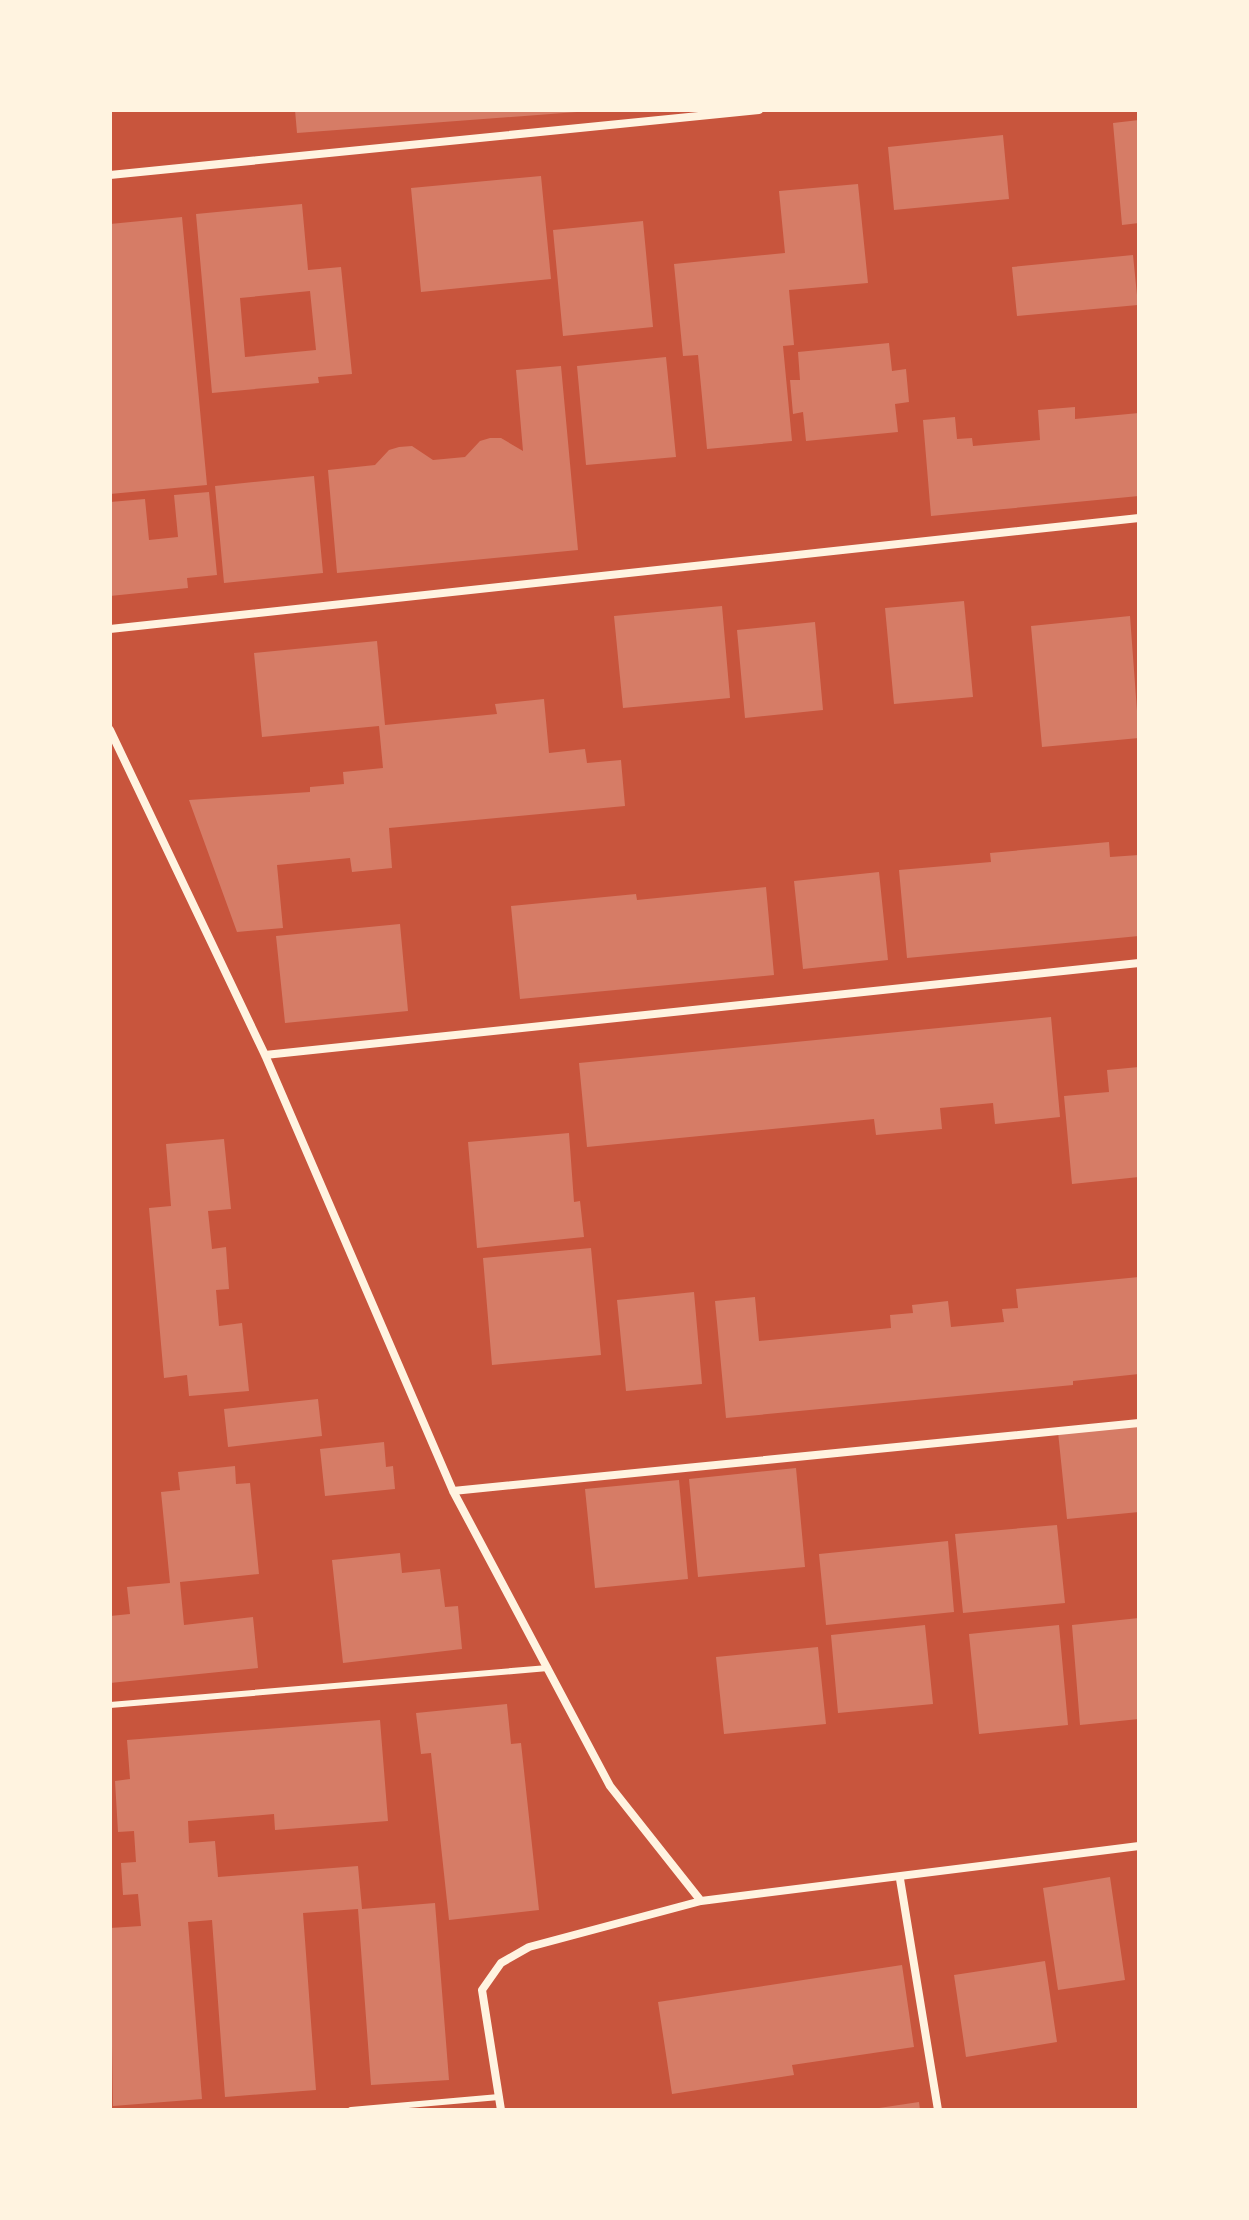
<svg xmlns="http://www.w3.org/2000/svg" width="1249" height="2220" font-family="Commissioner,sans-serif">
  <rect width="100%" height="100%" fill="#c8553d"/>
  <path fill="#d67c66" fill-rule="evenodd" d="M295,110H576L577,112L297,133Z
    M1139,120V223L1122,225L1113,123Z
    M1003,135L1009,199L894,210L888,147Z
    M541,176L551,279L421,292L411,188Z
    M858,184L868,283L789,290L794,345L783,346L792,441L707,449L698,355L683,356L674,264L785,253L779,191Z
    M302,204L308,270L341,267L352,374L318,377L319,383L212,393L196,214ZM310,291L316,350L245,357L240,298Z
    M182,217L207,485L110,494V224Z
    M643,221L653,327L563,336L553,230Z
    M1133,255L1138,305L1017,316L1012,267Z
    M889,343L892,371L906,369L909,402L895,404L898,432L806,441L803,412L793,414L790,380H800L798,352Z
    M666,357L676,457L586,465L577,366Z
    M561,366L578,550L337,573L328,470L375,465L389,450L399,447L412,446L433,460L465,457L480,441L490,438H501L523,451L516,370Z
    M1075,407V419L1139,413V496L931,516L923,420L955,417L957,439L972,438L973,446L1040,440L1038,410Z
    M314,476L323,573L224,583L215,486Z
    M209,492L217,575L187,578L188,588L110,596V502L145,499L149,540L178,537L174,495Z
    M964,601L973,697L894,704L885,608Z
    M722,606L730,698L623,708L614,616Z
    M1130,616L1139,738L1042,747L1031,626Z
    M815,622L823,710L745,718L737,630Z
    M377,641L385,725L497,714L495,704L544,699L549,753L585,749L587,763L621,760L625,806L389,828L392,868L352,872L350,858L277,865L283,928L237,932L189,800L310,792V787L344,784L343,772L383,768L379,726L262,737L254,653Z
    M1109,842L1110,857L1139,855V936L907,958L899,870L991,862L990,853Z
    M879,872L888,960L803,969L794,881Z
    M766,887L774,975L520,999L511,906L636,894L637,900Z
    M400,924L408,1011L285,1023L276,936Z
    M1051,1017L1060,1117L995,1124L993,1103L940,1108L942,1129L876,1135L874,1119L587,1147L579,1063Z
    M1139,1067V1177L1072,1184L1064,1096L1109,1092L1107,1070Z
    M569,1133L574,1202L580,1201L584,1237L477,1248L468,1142Z
    M224,1139L231,1209L208,1211L212,1249L226,1247L229,1289L216,1290L219,1326L242,1323L249,1391L189,1396L187,1375L164,1378L149,1208L171,1206L166,1144Z
    M591,1248L601,1355L492,1365L483,1258Z
    M1139,1277V1374L1073,1381V1385L726,1418L715,1301L755,1297L759,1341L891,1328L890,1315L913,1313L912,1305L948,1301L951,1327L1004,1322L1002,1309L1018,1308L1016,1289Z
    M694,1292L702,1384L626,1391L617,1300Z
    M318,1399L322,1436L228,1447L224,1409Z
    M1139,1424V1512L1067,1519L1058,1432Z
    M384,1442L386,1467L393,1466L395,1489L325,1496L320,1449Z
    M235,1466L236,1484L250,1483L259,1574L180,1582L184,1625L253,1617L258,1668L110,1683V1616L130,1614L127,1587L170,1583L161,1492L180,1490L178,1472Z
    M796,1468L805,1567L698,1577L689,1479Z
    M679,1480L688,1579L595,1588L585,1489Z
    M1057,1525L1065,1603L963,1613L955,1534Z
    M948,1541L954,1612L826,1625L819,1554Z
    M400,1553L402,1573L440,1569L445,1607L458,1606L462,1649L343,1663L332,1560Z
    M1139,1618V1719L1080,1725L1072,1625Z
    M925,1625L933,1704L838,1713L831,1635Z
    M1059,1625L1068,1725L979,1734L969,1634Z
    M818,1647L826,1724L724,1734L716,1657Z
    M507,1704L511,1744L521,1743L539,1910L449,1920L431,1753L421,1754L416,1713Z
    M380,1720L388,1821L275,1830L274,1814L188,1821L189,1843L215,1841L218,1877L358,1866L362,1909L435,1903L449,2080L371,2085L358,1909L303,1913L316,2090L225,2097L212,1920L188,1922L202,2099L113,2106L110,1928L141,1926L138,1894L123,1895L121,1863L136,1862L134,1831L118,1832L115,1781L130,1779L127,1740Z
    M1110,1877L1125,1980L1058,1990L1043,1888Z
    M1045,1961L1057,2042L966,2057L954,1975Z
    M902,1965L914,2047L792,2065L794,2075L672,2094L658,2002Z
    M919,2102L920,2110H879V2108Z"/>
  <g fill="none" stroke-linecap="round" stroke-linejoin="round">
    <path stroke="#fff3e0" stroke-width="6" d="M110,1705L548,1668
      M351,2110L499,2097"/>
    <path stroke="#fff3e0" stroke-width="8" d="M110,175L759,110
      M110,629L1139,518
      M110,730L265,1055L453,1491L610,1786L701,1901L1139,1846
      M265,1055L1139,963
      M453,1491L1139,1423
      M900,1879L938,2110
      M501,2110L482,1990L501,1963L529,1947L701,1901"/>
  </g>
  <rect width="1249" height="2220" fill="none" stroke="#fff3e0" stroke-width="224"/>
</svg>
